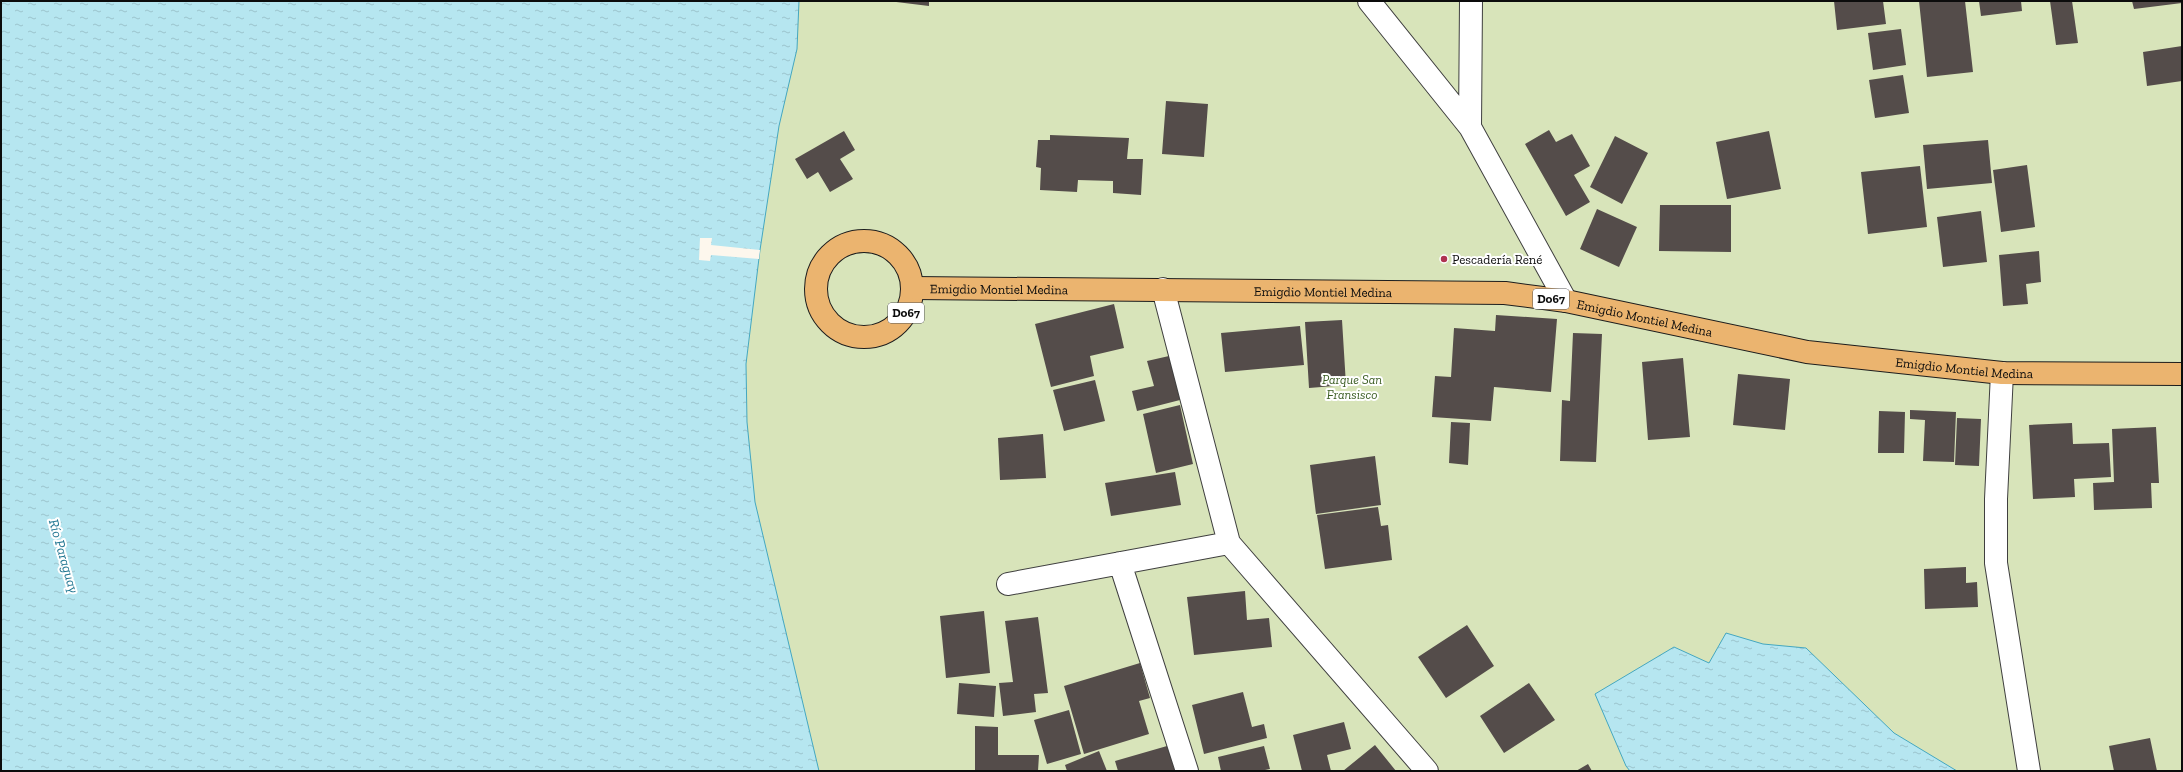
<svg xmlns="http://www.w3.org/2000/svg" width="2183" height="772" font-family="'Zilla Slab',serif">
  <defs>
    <pattern id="water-ripples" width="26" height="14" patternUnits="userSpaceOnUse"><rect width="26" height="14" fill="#b6e6f0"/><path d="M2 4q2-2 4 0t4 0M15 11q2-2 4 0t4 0" fill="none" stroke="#9bc4cd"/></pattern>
  </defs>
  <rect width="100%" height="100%" fill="#fdf7ed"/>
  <path fill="#d8e4ba" d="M472,1H2182V771H571Z"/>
  <path fill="url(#water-ripples)" stroke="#44a7c0" d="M1,1H799L797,49L779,126L760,250L746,364L747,422L755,502L819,771H1Z
    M1726,633L1763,644L1806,648L1894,733L1957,771H1630L1626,766L1595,694L1674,647L1709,663Z"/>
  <path fill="#fdf7ed" d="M700,238H712L711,245L760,250L759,259L711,255L710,261L699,260Z"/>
  <path fill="#544c4a" d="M888,1H929V6Z
    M1834,1H1883L1886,24L1837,30Z
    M1919,1H1965L1973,72L1927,77Z
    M1979,1H2021L2022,11L1981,16Z
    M2050,1H2072L2078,43L2056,45Z
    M2132,1H2182V3L2134,9Z
    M1901,29L1906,65L1873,70L1868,33Z
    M2182,46V81L2147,86L2143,52Z
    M1903,75L1909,113L1875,118L1869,80Z
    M1166,101L1208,104L1204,157L1162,154Z
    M1549,130L1556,142L1572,134L1590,166L1574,175L1590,202L1566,216L1525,144Z
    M844,131L855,150L840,159L853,179L830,192L818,172L807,179L795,159Z
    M1769,131L1781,189L1727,199L1716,142Z
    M1050,135L1129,138L1127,159H1143L1141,195L1113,193V181L1078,180L1077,192L1040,190L1041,168L1036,167L1038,140H1050Z
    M1615,136L1648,153L1622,204L1590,187Z
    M1988,140L1992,183L1927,189L1923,145Z
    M2027,165L2035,227L2001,232L1993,170Z
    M1920,166L1927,227L1868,234L1861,172Z
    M1660,205H1731V252L1659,251Z
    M1597,209L1637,227L1619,267L1580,249Z
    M1981,211L1987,262L1943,267L1937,217Z
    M2039,251L2041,282L2026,284L2028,304L2003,306L1999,255Z
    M1114,304L1124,348L1090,356L1094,376L1051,387L1035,324Z
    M1496,315L1557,319L1551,392L1494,387L1491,421L1432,417L1435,376L1451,377L1454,328L1495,331Z
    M1342,320L1346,385L1309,388L1305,322Z
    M1300,326L1304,365L1225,372L1221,333Z
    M1573,333L1602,334L1596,462L1560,461L1562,400L1570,401Z
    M1169,356L1180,400L1137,411L1132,391L1154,386L1147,361Z
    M1683,358L1690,437L1648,440L1642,362Z
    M1738,374L1790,379L1785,430L1733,425Z
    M1095,380L1105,421L1064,431L1053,390Z
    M1180,405L1193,464L1156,473L1143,414Z
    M1910,410L1956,412L1954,462L1923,461L1925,420L1910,419Z
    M1879,411L1905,412L1904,453H1878Z
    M1957,418L1981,419L1979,466L1955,465Z
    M1451,422L1470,423L1468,465L1449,463Z
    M2072,423L2073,444L2109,443L2111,477L2074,479L2075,497L2033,499L2029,425Z
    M2156,427L2159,483H2151L2152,508L2094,510L2093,483L2114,482L2112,429Z
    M1043,434L1046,478L1000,480L998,438Z
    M1375,456L1381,505L1316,514L1310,465Z
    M1175,472L1181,505L1111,516L1105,483Z
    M1378,507L1381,526L1388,525L1392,560L1325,569L1317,515Z
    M1966,567V583L1977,582L1978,607L1925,609L1924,569Z
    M1245,591L1247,620L1269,618L1272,647L1194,655L1187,597Z
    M984,611L990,673L946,678L940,616Z
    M1038,617L1048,693L1034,694L1036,712L1003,716L999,683L1013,682L1005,621Z
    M1467,625L1494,666L1446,698L1418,657Z
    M1140,663L1150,698L1139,701L1149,734L1084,754L1064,686Z
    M959,683L996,686L994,717L957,714Z
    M1529,683L1555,720L1504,753L1480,716Z
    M1243,692L1252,727L1264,724L1267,738L1204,754L1192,705Z
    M1069,710L1081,754L1047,764L1034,720Z
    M1344,722L1351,749L1327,755L1331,771H1302L1293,735Z
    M975,726L998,727V755H1039L1038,771H975Z
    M2150,738L2157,771H2114L2109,746Z
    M1375,745L1396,771H1343Z
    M1167,746L1175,771H1118L1115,761Z
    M1264,746L1270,769L1260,771H1221L1218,757Z
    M1099,751L1107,771H1067L1065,765Z
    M1588,764L1592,771H1576Z"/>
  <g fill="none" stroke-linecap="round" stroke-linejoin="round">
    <g stroke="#3f3f3f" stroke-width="24">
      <path id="minor" d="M1369,1L1470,127
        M1471,1L1470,127L1566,301
        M1163,289L1229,543L1427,771
        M2002,373L1996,499V563L2029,771
        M1120,563L1187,771
        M1008,584L1229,543"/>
    </g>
    <g stroke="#1d1d1d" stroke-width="24">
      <g id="major">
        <circle cx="864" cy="289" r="48"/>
        <path id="s1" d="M913,288L1505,293L1566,301L1807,352L2002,373L2182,374"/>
      </g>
    </g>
    <use href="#minor" stroke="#fff" stroke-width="22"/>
    <use href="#major" stroke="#ebb46f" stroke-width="22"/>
  </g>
  <circle fill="#af3250" stroke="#fff" stroke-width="1.5" cx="1444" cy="259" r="4"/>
  <g text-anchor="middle" stroke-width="4" stroke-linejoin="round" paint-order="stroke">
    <g fill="#fff" stroke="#555" stroke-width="1">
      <rect x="1533" y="289" width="36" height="20" rx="3"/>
      <rect x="888" y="303" width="36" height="20" rx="3"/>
    </g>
    <g font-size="12" font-weight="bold" fill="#0c0c0c">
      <text x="1551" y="303">D067</text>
      <text x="906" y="317">D067</text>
    </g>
    <g font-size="13" fill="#0c0c0c" stroke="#fff" text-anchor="start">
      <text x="1452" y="264">Pescadería René</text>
    </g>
    <g font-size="13" fill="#0c0c0c" stroke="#fff">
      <text dy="5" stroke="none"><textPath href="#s1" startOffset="86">Emigdio Montiel Medina</textPath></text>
      <text dy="5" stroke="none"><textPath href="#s1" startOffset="410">Emigdio Montiel Medina</textPath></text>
      <text dy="5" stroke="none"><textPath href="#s1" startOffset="734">Emigdio Montiel Medina</textPath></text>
      <text dy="5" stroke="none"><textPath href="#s1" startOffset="1058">Emigdio Montiel Medina</textPath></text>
    </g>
    <g font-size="13" font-style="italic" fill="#3b5d23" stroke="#fff">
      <text x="1352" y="384">Parque San<tspan x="1352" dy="15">Fransisco</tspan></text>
    </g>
    <g font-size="14" font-style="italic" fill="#227792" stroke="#fff">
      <text transform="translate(64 556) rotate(74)" y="5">Río Paraguay</text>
    </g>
  </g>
  <rect width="2183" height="772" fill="none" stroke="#0c0c0c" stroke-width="4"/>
</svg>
